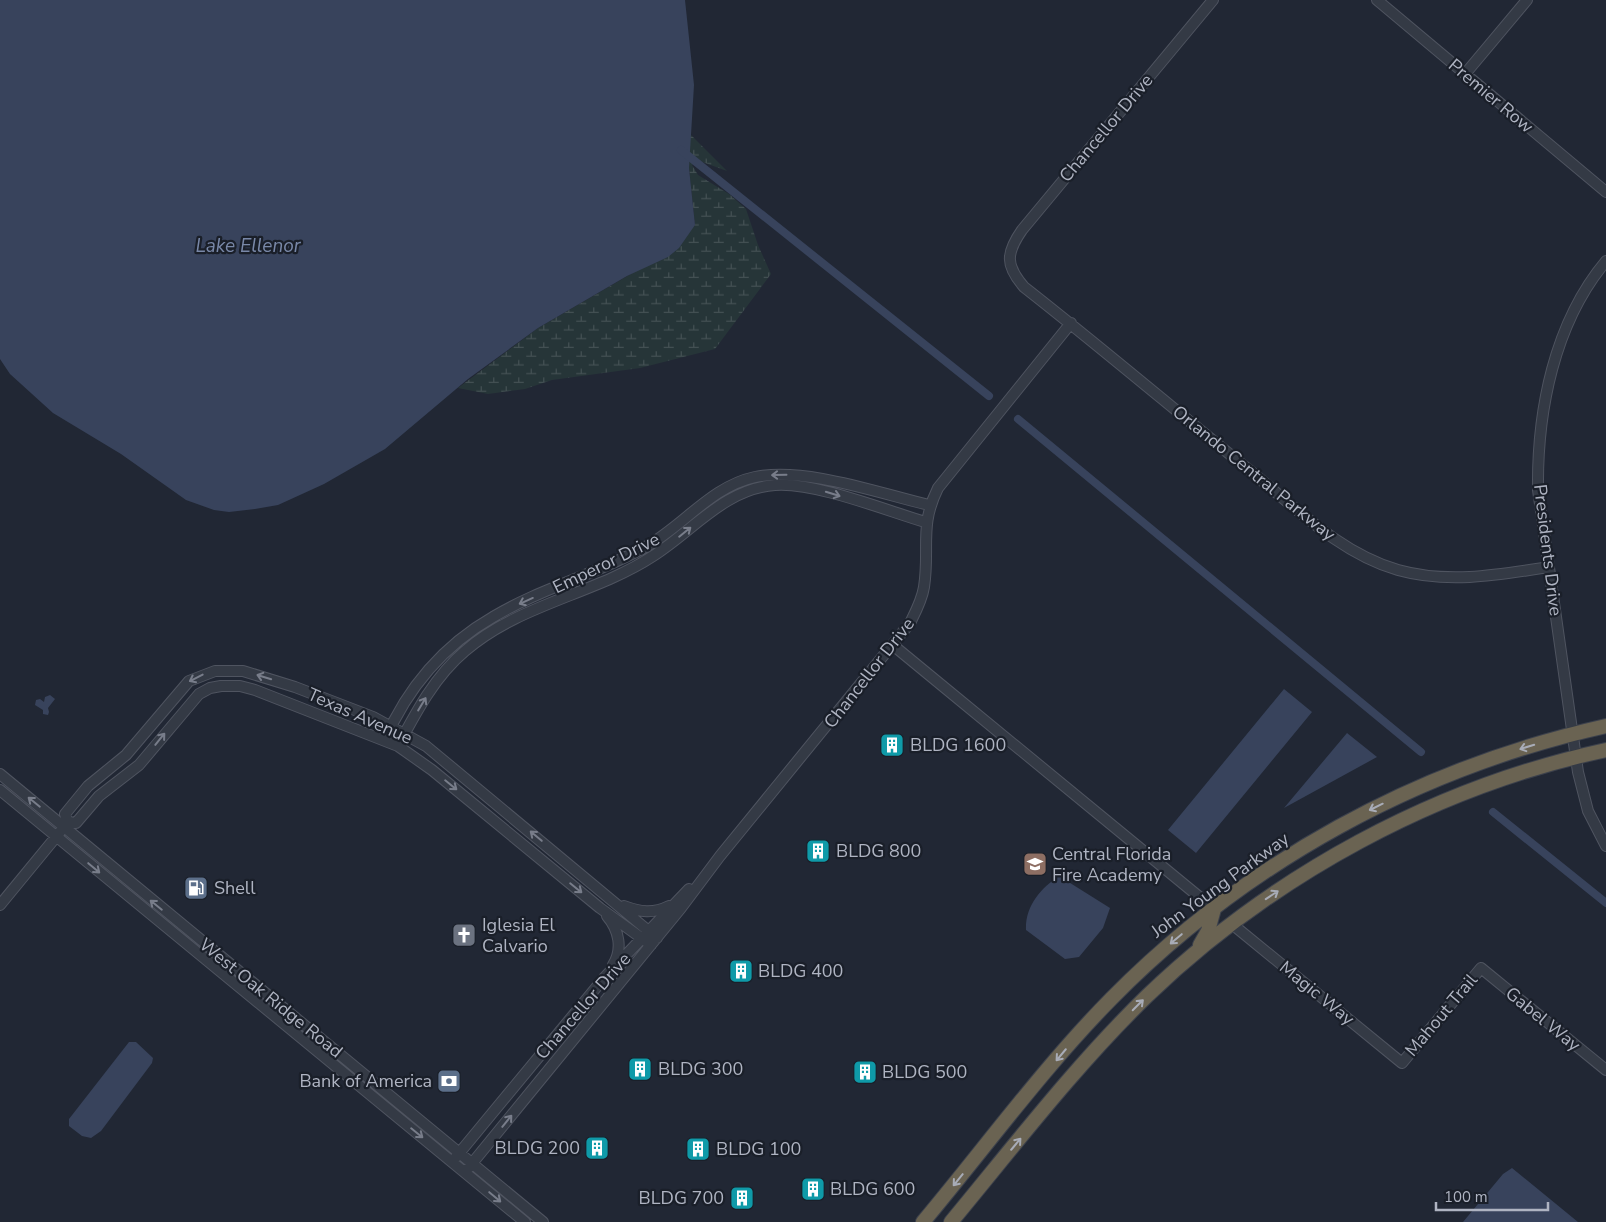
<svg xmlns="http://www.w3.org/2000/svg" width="1606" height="1222" font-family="'Nunito Sans',sans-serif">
  <defs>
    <pattern id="wetland-marsh" width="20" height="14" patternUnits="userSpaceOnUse" patternTransform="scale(1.25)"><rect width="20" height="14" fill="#263538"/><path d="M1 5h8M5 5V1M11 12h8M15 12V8" fill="none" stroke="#435053"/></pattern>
  </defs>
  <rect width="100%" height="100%" fill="#212734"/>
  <path fill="url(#wetland-marsh)" d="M690,134L727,171L697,160L692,165L698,175L729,194L746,209L758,245L771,274L715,349L640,368L552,380L525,389L488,394L458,388L538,328L643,267L695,225L689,168Z"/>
  <path fill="#38435c" d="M0,0H685L694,85L689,168L695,225L679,248L668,257L627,276L538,328L468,379L385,449L324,484L278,505L255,509L229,512L214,510L186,500L121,454L53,413L10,374L0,359Z
    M1284,689L1312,712L1196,853L1168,830Z
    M50,695L55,699L48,708L49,712L48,715L43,714V710L35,705L36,700L40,699L44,702L45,697Z
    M1347,733L1377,757L1284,808Z
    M1059,876L1110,908L1103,928L1079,957L1065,959L1026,930C1025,906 1041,888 1059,876Z
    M129,1042H136L153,1058L152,1063L101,1131L91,1138L82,1136L69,1126V1119Z
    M1512,1168L1578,1222H1463L1503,1174Z"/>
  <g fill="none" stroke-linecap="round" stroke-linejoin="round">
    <path stroke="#38435c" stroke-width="8" d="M681,150L989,396
      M1018,419L1421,752
      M1493,812L1606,903"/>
    <g stroke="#4f5460" stroke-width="12">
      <path id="minor" d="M1213,0L1022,230C1006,253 1005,265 1024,287C1102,348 1177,412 1254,474C1298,510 1342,554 1398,570C1448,584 1498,575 1549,567
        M1377,0L1606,192
        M1465,74L1527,0
        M1606,261C1554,323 1537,411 1538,490L1578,772L1588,811L1606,846
        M894,646L1214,909
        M385,740C407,688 444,645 493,617C541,588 598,574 647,546C684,525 712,486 755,477C806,467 878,493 929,505
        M398,746C416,712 435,676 465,651C519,604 595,594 653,556C694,530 724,489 775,485C815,482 885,510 925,522
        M0,774L543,1222
        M0,790L525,1222
        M68,822L65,814L88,786L126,755L189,681L215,671H243L295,687L373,717L426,746L657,938
        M68,822L76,823L99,796L139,765L199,694L210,688L221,686H240L255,690L398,746L432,770L600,908L651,945
        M0,905L60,832
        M624,906C640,912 653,914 669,906
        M607,916C619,930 623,949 613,965
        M1232,924L1402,1063L1481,968L1606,1070
        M456,1157L604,978L689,889
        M465,1172L681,908L720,856L910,623C916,611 922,600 924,587C930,548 919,526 938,488L1071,323"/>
    </g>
    <g stroke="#3c414c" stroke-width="16">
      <path id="highway" d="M1200,945L1208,931L1214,909
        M923,1222C985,1148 1043,1068 1111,999C1246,862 1418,768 1606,726
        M951,1222C1014,1146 1076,1065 1147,996C1273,875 1435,787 1606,750"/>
    </g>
    <use href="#minor" stroke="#343a45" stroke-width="10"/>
    <use href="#highway" stroke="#6a6352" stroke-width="14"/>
  </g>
  <defs><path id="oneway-shaft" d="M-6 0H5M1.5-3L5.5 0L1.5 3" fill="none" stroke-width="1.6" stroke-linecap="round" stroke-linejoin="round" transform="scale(1.25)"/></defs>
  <g stroke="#787d8a">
    <use href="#oneway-shaft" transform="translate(779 475) rotate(179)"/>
    <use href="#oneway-shaft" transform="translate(833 494) rotate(17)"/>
    <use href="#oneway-shaft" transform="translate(685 532) rotate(-39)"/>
    <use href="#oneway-shaft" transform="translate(526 601) rotate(156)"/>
    <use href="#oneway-shaft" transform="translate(264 677) rotate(-163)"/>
    <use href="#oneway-shaft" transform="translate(196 678) rotate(153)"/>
    <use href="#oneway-shaft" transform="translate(422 704) rotate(-59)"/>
    <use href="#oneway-shaft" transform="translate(160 739) rotate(-51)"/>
    <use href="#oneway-shaft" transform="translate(451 785) rotate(39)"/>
    <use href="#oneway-shaft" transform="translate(34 802) rotate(-141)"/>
    <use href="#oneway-shaft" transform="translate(536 836) rotate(-140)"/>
    <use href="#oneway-shaft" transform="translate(94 868) rotate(40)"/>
    <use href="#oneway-shaft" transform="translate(576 888) rotate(39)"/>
    <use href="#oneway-shaft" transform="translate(156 905) rotate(-141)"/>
    <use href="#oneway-shaft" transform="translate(507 1121) rotate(-51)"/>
    <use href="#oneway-shaft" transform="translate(417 1133) rotate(39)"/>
    <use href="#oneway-shaft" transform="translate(495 1197) rotate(40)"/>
  </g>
  <g stroke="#a8acb7">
    <use href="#oneway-shaft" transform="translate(1527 747) rotate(163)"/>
    <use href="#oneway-shaft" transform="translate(1376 807) rotate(154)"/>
    <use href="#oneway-shaft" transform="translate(1272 895) rotate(-34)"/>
    <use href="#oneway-shaft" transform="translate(1176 939) rotate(140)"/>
    <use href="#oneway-shaft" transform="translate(1138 1005) rotate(-45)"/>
    <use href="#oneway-shaft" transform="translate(1061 1055) rotate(130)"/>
    <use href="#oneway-shaft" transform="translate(1016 1144) rotate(-50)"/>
    <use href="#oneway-shaft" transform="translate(958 1180) rotate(129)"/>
  </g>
  <defs>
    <g id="building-square" transform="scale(1.25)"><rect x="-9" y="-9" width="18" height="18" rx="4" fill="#0f9aa8" stroke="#1a1f29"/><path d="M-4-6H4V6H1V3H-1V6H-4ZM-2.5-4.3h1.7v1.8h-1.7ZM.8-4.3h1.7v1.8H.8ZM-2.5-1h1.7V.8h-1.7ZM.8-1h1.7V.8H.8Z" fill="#fff"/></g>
    <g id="school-square" transform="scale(1.25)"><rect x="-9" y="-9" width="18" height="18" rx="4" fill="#8d6e63" stroke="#1a1f29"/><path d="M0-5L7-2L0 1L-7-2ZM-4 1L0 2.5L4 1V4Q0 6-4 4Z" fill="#fff"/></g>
    <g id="fuel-square" transform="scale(1.25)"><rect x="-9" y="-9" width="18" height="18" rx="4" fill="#5c6f8a" stroke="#1a1f29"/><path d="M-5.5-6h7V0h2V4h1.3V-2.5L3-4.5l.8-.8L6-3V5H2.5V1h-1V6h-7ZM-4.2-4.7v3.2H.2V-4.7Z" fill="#fff"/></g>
    <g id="church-square" transform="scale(1.25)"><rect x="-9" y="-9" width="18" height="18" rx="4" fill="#6b7280" stroke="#1a1f29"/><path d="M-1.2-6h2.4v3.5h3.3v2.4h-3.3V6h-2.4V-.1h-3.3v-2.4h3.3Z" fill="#fff"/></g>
    <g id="bank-square" transform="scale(1.25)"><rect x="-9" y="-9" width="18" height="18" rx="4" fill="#5c6f8a" stroke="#1a1f29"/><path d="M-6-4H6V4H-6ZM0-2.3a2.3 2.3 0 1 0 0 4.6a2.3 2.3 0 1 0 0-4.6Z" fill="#fff"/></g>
  </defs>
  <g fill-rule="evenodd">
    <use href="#building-square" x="892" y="745"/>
    <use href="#building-square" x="818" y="851"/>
    <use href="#school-square" x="1035" y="864"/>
    <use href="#fuel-square" x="196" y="888"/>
    <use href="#church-square" x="464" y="935"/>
    <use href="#building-square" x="741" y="971"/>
    <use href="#building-square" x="640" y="1069"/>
    <use href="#building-square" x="865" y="1072"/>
    <use href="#bank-square" x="449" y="1081"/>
    <use href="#building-square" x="597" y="1148"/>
    <use href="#building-square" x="698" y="1149"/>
    <use href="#building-square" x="813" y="1189"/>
    <use href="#building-square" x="742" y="1198"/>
  </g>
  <g text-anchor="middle" stroke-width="4.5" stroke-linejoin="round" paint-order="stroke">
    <g font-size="18" fill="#afb4c2" stroke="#1a1f29">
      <text transform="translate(1491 96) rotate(40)" y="6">Premier Row</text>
      <text transform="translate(1106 128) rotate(-50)" y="6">Chancellor Drive</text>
      <text transform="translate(1254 473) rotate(39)" y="6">Orlando Central Parkway</text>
      <text transform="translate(1548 550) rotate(83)" y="6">Presidents Drive</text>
      <text transform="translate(606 563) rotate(-26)" y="6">Emperor Drive</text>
      <text transform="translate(869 673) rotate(-52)" y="6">Chancellor Drive</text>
      <text transform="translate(360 716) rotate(24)" y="6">Texas Avenue</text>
      <text transform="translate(1220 885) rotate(-36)" y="6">John Young Parkway</text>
      <text transform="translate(1317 993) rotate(39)" y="6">Magic Way</text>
      <text transform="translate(271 998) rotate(39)" y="6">West Oak Ridge Road</text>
      <text transform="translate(583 1006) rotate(-49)" y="6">Chancellor Drive</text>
      <text transform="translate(1441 1015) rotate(-50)" y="6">Mahout Trail</text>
      <text transform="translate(1543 1019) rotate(39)" y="6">Gabel Way</text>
    </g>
    <g font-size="18" fill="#afb4c2" stroke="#1a1f29" text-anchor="start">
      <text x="910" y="751">BLDG 1600</text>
      <text x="836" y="857">BLDG 800</text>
      <text x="1052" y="860">Central Florida<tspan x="1052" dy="21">Fire Academy</tspan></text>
      <text x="214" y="894">Shell</text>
      <text x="482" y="931">Iglesia El<tspan x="482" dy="21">Calvario</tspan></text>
      <text x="758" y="977">BLDG 400</text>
      <text x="658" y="1075">BLDG 300</text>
      <text x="882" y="1078">BLDG 500</text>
      <text x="432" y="1087" text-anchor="end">Bank of America</text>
      <text x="580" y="1154" text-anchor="end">BLDG 200</text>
      <text x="716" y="1155">BLDG 100</text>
      <text x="830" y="1195">BLDG 600</text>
      <text x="724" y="1204" text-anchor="end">BLDG 700</text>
    </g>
    <g font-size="19" font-style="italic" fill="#7988a8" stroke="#1a1f29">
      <text x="248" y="252">Lake Ellenor</text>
    </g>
  </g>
  <path d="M1436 1202v8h112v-8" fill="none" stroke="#afb4c2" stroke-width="2.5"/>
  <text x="1444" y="1202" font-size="15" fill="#afb4c2" stroke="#1a1f29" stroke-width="4" paint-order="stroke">100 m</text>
</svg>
